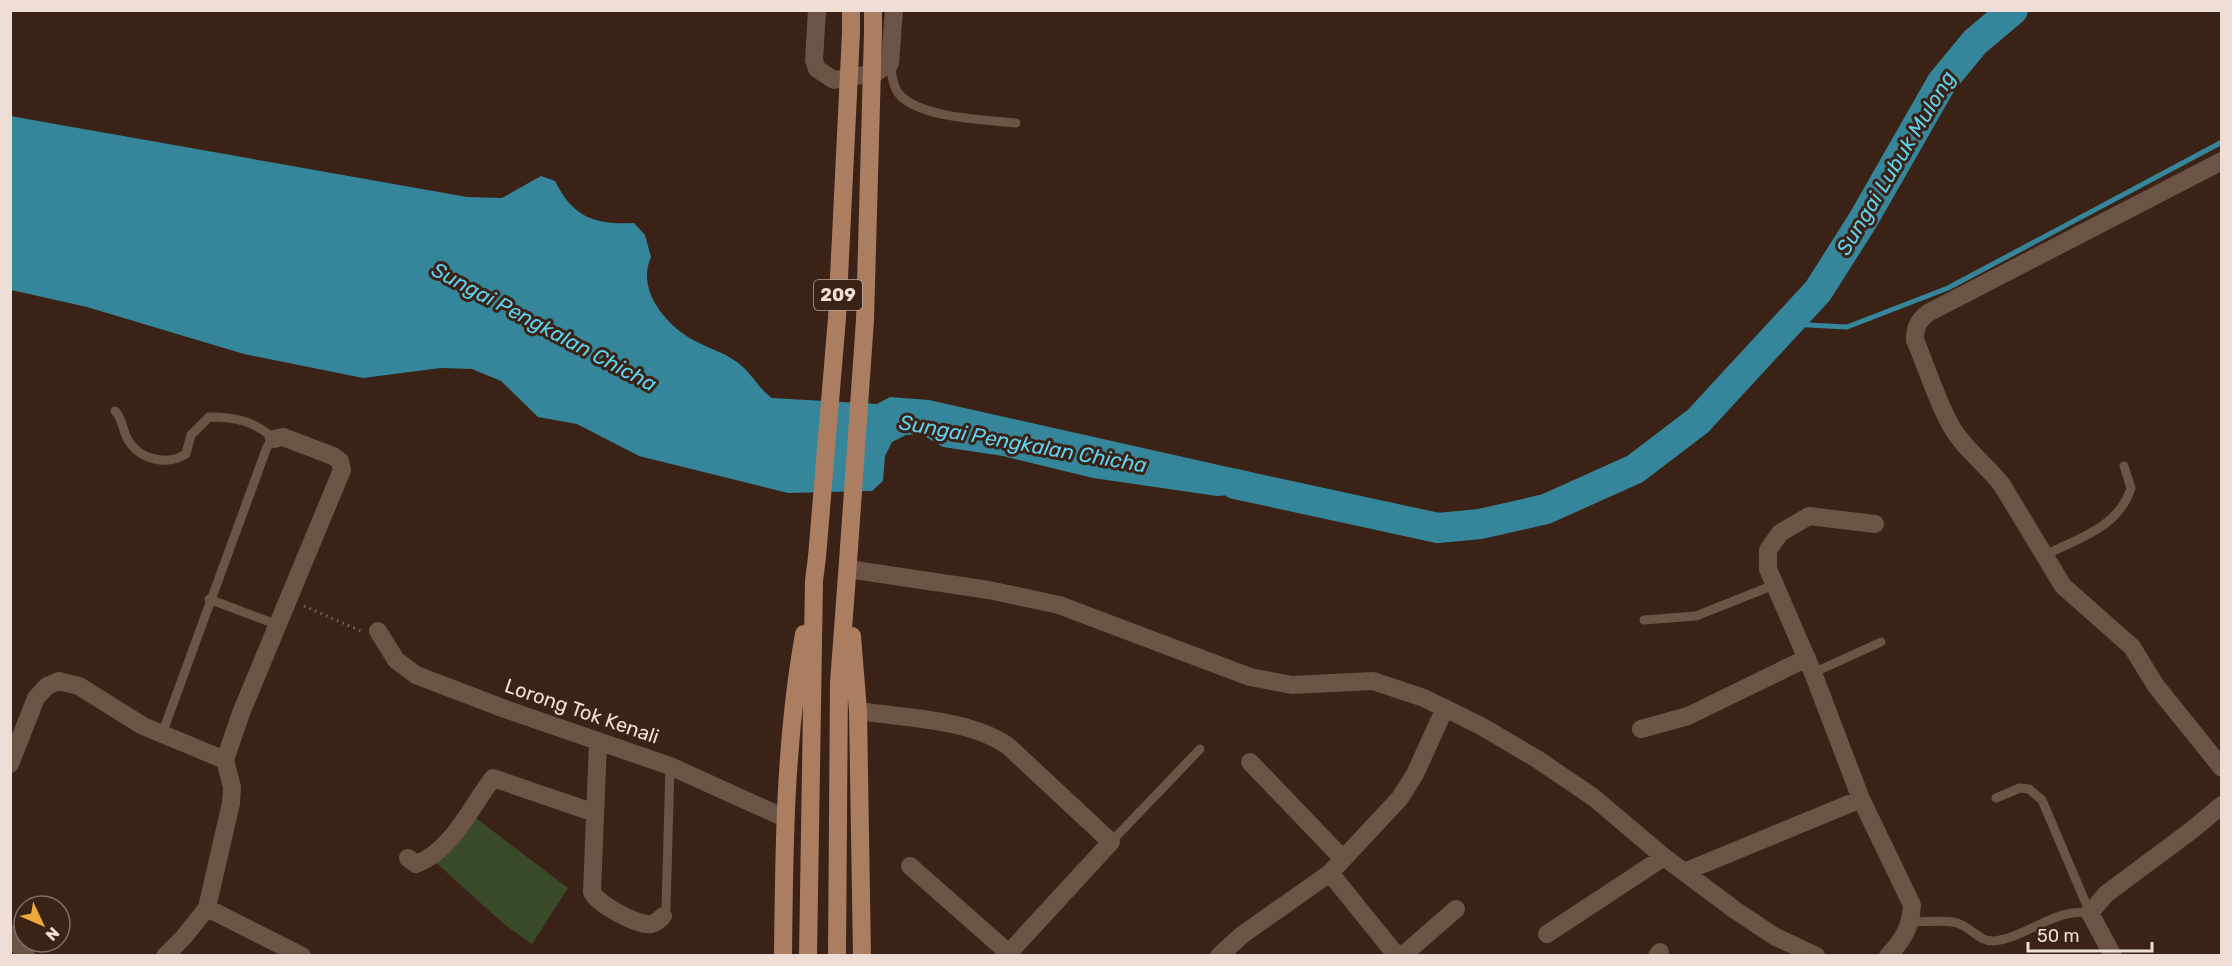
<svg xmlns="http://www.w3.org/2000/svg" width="2232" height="966" font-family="Rubik,sans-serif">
  <rect width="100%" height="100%" fill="#3a2216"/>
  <path fill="#394a29" d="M473,816L568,888L532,944L505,925L433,860Z"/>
  <path fill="#35869a" d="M10,116L467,197L502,198L541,176L555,181C573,217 594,225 634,223L645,235L651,257C637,288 662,320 688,337C704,347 722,351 737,362C751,372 758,388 772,398L877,404L890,397L929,400L1250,472L1277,492L1217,496L1093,478L1003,456L943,447L921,434L906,435L892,442L885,456L883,481L872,491L788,493L639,456L577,424L538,417L501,381L472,369L441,368L363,378L244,354L87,307L11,290Z"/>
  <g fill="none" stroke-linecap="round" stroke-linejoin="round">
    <path stroke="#35869a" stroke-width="5" d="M1789,324L1847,327L1948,288L2222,142"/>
    <path stroke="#35869a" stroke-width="30" d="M1235,484L1438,528L1480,524L1546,509L1635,469L1698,421L1818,291L1863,220L1942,82L1975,42L2013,10"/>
    <path stroke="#7a655a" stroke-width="3" stroke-dasharray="1.5 4.5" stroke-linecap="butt" d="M304,606L361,631"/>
    <path stroke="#6b5446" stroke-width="9" d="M890,63C892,73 892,86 899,94C919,118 986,120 1016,123
      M115,411C124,421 122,430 128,440C140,460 167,466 186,454L191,435L209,417C235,417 255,421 274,439L267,447L162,734
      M2045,555C2079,538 2119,527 2131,488L2124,466
      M209,599L278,625
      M1644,620L1696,616L1774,585
      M1813,673L1881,642
      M1996,798L2020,788L2029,789L2042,800L2090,913
      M1111,842L1200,749
      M663,916L666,908L670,766
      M1911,922C1925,922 1939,920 1953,922C1969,924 1978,942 1994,941C2028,937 2056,907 2090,913"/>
    <path stroke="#6b5446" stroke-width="18" d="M817,10L814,60L817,69L834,80L875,73L890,63L894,10
      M2222,161L1928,313C1918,321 1915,327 1915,340C1927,368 1936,399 1951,426C1964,449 1986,464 2002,485L2063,586L2132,647L2156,686L2222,768
      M1875,524L1809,516L1780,533L1768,550V569L1813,673L1861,799L1912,905C1911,927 1903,940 1888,956
      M848,569L989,590L1059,605L1250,677L1292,685L1373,681L1424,698L1481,726L1537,759L1593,797L1664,857L1735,910L1774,936L1816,956
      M378,631L396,660L416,675L505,709L670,766L785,818
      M858,711C905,718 969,719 1008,746L1111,842L1006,956
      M1641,729L1688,716L1807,658
      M598,742L592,892C597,904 638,926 651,924C657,923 659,920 663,916
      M1250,762L1343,859
      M10,764L36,698L47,686L59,681L79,686L143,726L225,760
      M408,858L416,864C451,852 472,805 493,778L595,813
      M910,866L1012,956
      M1684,872L1861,799
      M1330,873L1397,956
      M207,908L302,956
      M10,933L26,956
      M1547,934L1664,857
      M165,956L183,938L207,908L231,803L232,787L225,760L241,713L342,470L340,461L333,456L283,437L274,439
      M1219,956L1242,935L1330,873L1400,798L1415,774L1445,708
      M1402,956L1456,909
      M1657,956L1660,952
      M2113,956L2090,913L2106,894L2192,830L2222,805"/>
    <path stroke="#ab7e61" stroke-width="18" d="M873,32V10
      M851,33V10
      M852,636L858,711L862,956
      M783,956C784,848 785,740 804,634
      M808,956L814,581L817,557
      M837,956L839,683L849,548"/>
    <path stroke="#ab7e61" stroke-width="18" d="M849,548L865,320L873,32
      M817,557L837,318L851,33"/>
  </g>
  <g text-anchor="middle" stroke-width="6" stroke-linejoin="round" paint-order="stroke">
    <rect fill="#3a2216" stroke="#b8a69c" stroke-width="1.5" x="814" y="280" width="48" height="30" rx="4.5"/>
    <g font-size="18" font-weight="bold" fill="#eeded6">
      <text x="838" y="301">209</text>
    </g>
    <g font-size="20" fill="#eeded6" stroke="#3a2216">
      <text transform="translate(582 711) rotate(19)" y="7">Lorong Tok Kenali</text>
    </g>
    <g font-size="21" font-style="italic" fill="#5ed3f1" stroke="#3a2216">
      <text transform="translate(1896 163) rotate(-59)" y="7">Sungai Lubuk Mulong</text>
      <text transform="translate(544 327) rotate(28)" y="7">Sungai Pengkalan Chicha</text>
      <text transform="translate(1023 444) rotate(10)" y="7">Sungai Pengkalan Chicha</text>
    </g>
  </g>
  <rect width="2232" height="966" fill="none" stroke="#eeded6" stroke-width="24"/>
  <g transform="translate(42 924) rotate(134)"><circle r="28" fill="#3a2216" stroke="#826d63" stroke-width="1.5"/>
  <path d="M0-4.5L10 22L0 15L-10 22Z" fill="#eda83b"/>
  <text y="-9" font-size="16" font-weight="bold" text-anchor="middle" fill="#eeded6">N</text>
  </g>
  <path d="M2028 942v9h124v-9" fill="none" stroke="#eeded6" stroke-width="3"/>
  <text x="2037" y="942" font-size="18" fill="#eeded6" stroke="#3a2216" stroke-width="4.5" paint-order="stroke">50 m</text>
</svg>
